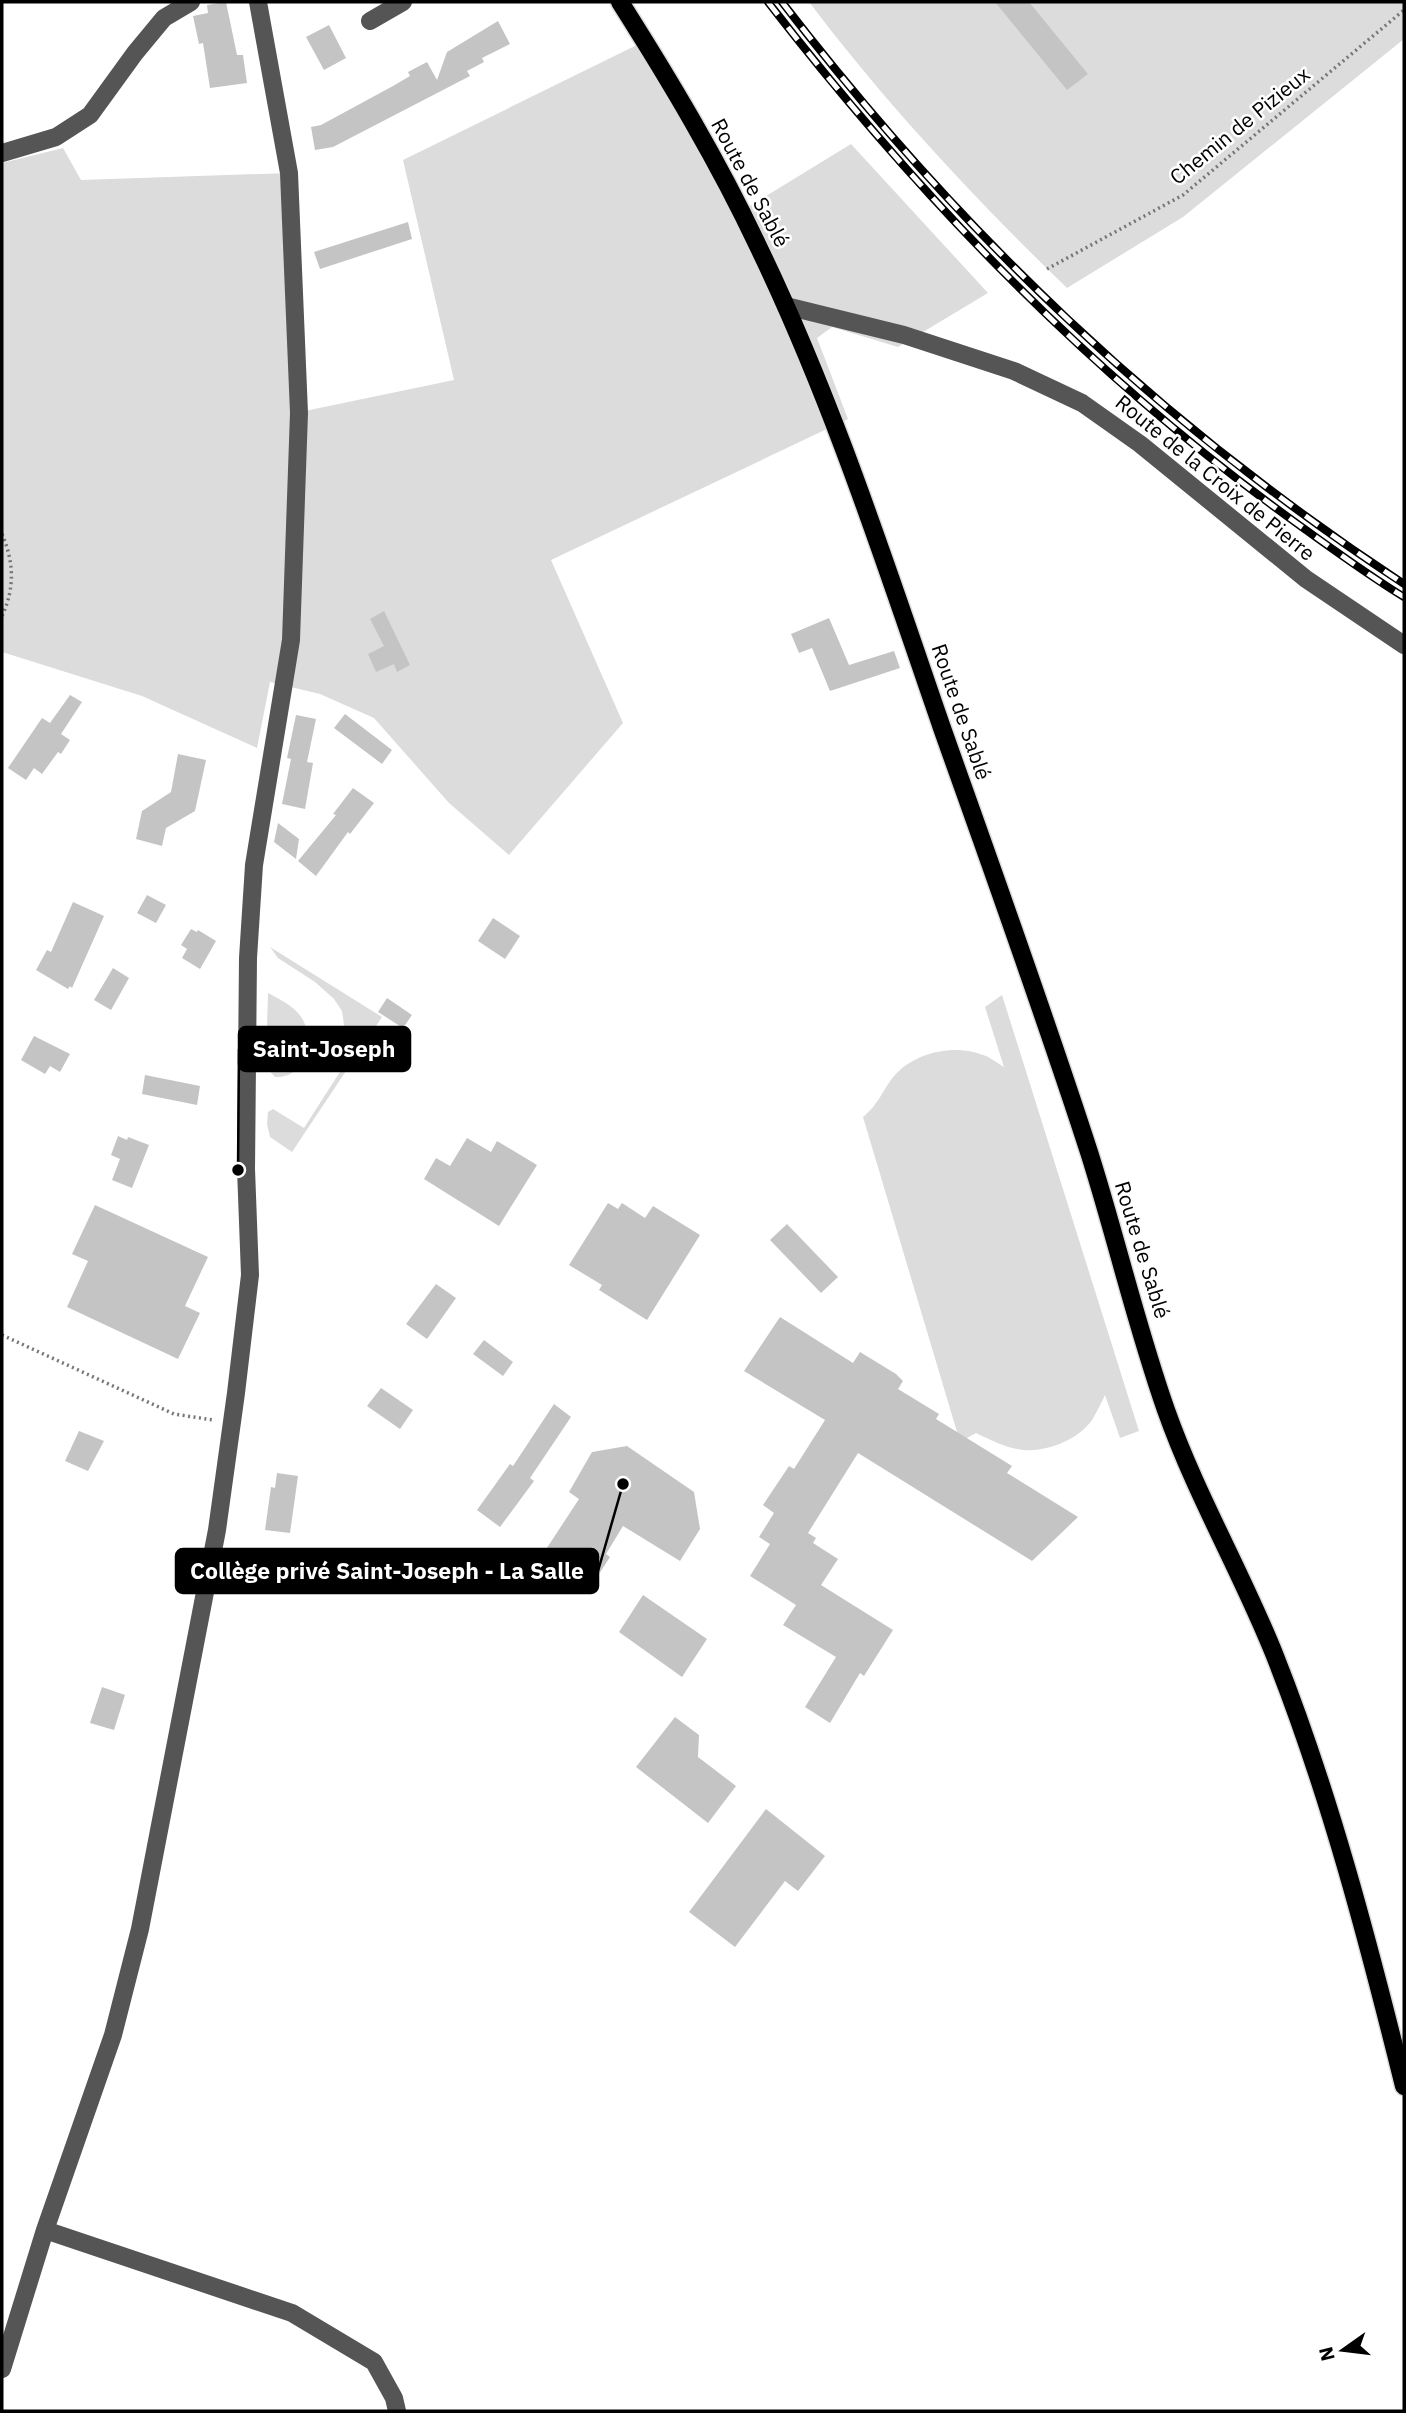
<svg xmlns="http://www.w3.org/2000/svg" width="1406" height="2413" font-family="'IBM Plex Sans',sans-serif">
  <rect width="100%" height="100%" fill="#fff"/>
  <path fill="#dcdcdc" d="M809,2H1404V39L1183,217L1067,288C974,198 887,105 809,2Z
    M645,41L748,207L851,144L988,293L898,347L832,327L817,338L848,419L551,560L623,723L509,855L449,803L374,718L320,694L270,682L257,748L142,696L2,652V163L63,148L81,180L289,173L300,412L454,380L403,160Z
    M270,947L382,1017L292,1152L270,1137L267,1124L268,1112L273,1109L304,1128L345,1064L347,1055L344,1025L342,1011L334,999L315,982L278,958Z
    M268,993C281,1000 296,1007 303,1020C316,1044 305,1078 275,1077L266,1067Z
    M1002,995L1139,1431L1120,1438L1105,1395C1101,1403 1097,1412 1092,1420C1078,1440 1047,1452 1023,1450C1006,1448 991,1440 976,1433L960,1442L863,1117C880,1103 882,1090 895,1075C914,1053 953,1044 980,1054C989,1056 997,1063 1004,1067L985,1007Z"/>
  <path fill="#c4c4c4" d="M226,2L237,55H243L247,83L210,88L203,43L199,44L193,16L208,13L207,5Z
    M995,2H1029L1088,74L1067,90Z
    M498,21L510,44L482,58L484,62L467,71L470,76L333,147L315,150L311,127L321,125L393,86L410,76L408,72L427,62L437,80L447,52Z
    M329,25L346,58L324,70L306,37Z
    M408,222L412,239L320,269L314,252Z
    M384,611L410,665L397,672L394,664L376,672L368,654L384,646L370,619Z
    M829,618L849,665L894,651L900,668L830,691L812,648L799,653L791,634Z
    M70,695L82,702L61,734L70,740L61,754L58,752L42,774L34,768L26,780L8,768L42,718L50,723Z
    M345,714L392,750L382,764L334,728Z
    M296,715L316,719L307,762L313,763L305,809L282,804L291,759L287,758Z
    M178,754L206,760L195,811L166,828L162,846L136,839L142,811L171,792Z
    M353,788L374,803L350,834L348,832L316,876L298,861L336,815L333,814Z
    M278,823L299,839L296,859L274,842Z
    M147,895L166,905L156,923L137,913Z
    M73,902L104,916L72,988L70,986L68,989L36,970L47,950L51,952Z
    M493,918L520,936L505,959L478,941Z
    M191,929L197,932L198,930L216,941L200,969L182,958L187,949L181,945Z
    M113,968L129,978L111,1010L94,1000Z
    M387,998L412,1015L403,1028L378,1012Z
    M34,1036L70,1054L60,1072L50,1066L45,1074L21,1060Z
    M145,1075L200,1086L197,1105L142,1094Z
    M118,1136L127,1140L128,1137L149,1145L132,1188L112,1180L120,1159L111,1155Z
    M467,1138L491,1152L497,1141L537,1165L499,1226L424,1179L436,1158L450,1166Z
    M608,1203L618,1209L622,1203L645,1218L653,1206L700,1235L647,1320L599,1290L602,1285L569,1265Z
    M95,1205L208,1257L185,1306L200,1313L178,1359L67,1307L88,1261L72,1254Z
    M787,1224L838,1277L821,1293L770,1240Z
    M436,1284L456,1298L427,1339L406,1324Z
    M780,1317L853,1363L860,1352L896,1374L903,1381L898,1389L939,1414L936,1419L1012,1466L1007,1473L1078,1517L1032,1561L858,1453L808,1533L816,1538L813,1543L838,1559L821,1585L893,1630L864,1676L860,1673L830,1723L805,1707L836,1657L783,1625L796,1605L750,1576L770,1544L759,1537L774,1513L763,1505L789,1466L794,1469L825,1420L744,1371Z
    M484,1340L513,1362L503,1376L473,1354Z
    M381,1388L413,1410L400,1429L367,1406Z
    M554,1404L571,1417L530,1478L534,1481L500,1527L477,1510L510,1464L513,1466Z
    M79,1431L104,1441L88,1471L65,1461Z
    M627,1446L694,1492L700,1529L680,1561L623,1526L606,1554L610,1557L588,1591L539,1560L579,1499L569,1492L592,1452Z
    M277,1473L298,1476L290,1533L265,1530L271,1487L275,1488Z
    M643,1595L707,1639L682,1677L619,1632Z
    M102,1687L125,1695L114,1730L90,1723Z
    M675,1717L699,1735L698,1757L736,1786L708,1823L636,1767Z
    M766,1809L825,1856L798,1891L785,1881L735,1947L689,1912Z"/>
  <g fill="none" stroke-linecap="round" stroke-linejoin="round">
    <g stroke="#dbdbdb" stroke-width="21">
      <path id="major" d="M620,2C670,81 718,161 758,246C833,401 886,566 942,728C992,869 1043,1010 1089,1152C1116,1237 1136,1325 1166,1410C1196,1495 1242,1573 1275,1656C1330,1795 1368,1941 1404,2086"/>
    </g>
    <path stroke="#777" stroke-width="3.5" stroke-dasharray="2 3.5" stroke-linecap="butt" d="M1047,269L1183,195L1404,10
      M2,534C14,562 15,588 2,616
      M2,1335L174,1414L213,1420"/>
    <path stroke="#555" stroke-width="18" d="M370,21L403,2
      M2,153L56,137L90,115L135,53L164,18L191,2
      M786,306L904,335L1014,371L1082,403L1140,444L1306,579L1404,645
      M45,2230L292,2313L374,2362L394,2398L397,2411
      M2,2369L45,2230L113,2035L140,1929L217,1530L236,1393L250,1275L246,1169L248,958L254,865L291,640L299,413L289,173L258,2"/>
    <use href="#major" stroke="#000" stroke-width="18"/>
    <g stroke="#000" stroke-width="8">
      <path id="rail" d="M768,2C923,202 1093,377 1299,525C1334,550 1368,575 1404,597
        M782,2C961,234 1159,423 1404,584"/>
    </g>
    <use href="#rail" stroke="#fff" stroke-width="5" stroke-dasharray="16" stroke-linecap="butt"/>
  </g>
  <g text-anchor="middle" stroke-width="5" stroke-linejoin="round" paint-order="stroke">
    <g font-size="21" fill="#000" stroke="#fff">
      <text transform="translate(1240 126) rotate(-39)" y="7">Chemin de Pizieux</text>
      <text transform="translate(750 183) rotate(62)" y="7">Route de Sablé</text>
      <text transform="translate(1215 478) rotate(39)" y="7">Route de la Croix de Pierre</text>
      <text transform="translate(961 712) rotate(71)" y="7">Route de Sablé</text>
      <text transform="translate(1142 1250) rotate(73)" y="7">Route de Sablé</text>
    </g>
  </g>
  <path fill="none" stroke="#000" stroke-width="2.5" d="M238 1170L239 1049M623 1484L598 1571"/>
  <g fill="#000" stroke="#fff" stroke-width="2.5">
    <circle cx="238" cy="1170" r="7"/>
    <circle cx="623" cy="1484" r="7"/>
  </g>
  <g fill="#000" stroke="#000" stroke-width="2.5">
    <rect x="239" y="1027" width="171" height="44" rx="7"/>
    <rect x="176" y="1549" width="422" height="44" rx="7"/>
  </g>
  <g font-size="23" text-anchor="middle" font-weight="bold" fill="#fff">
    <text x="324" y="1057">Saint-Joseph</text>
    <text x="387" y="1579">Collège privé Saint-Joseph - La Salle</text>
  </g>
  <rect width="1406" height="2413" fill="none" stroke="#000000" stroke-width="7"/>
  <g transform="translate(1343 2350) rotate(256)" stroke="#ffffff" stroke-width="5" paint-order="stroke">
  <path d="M0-5L12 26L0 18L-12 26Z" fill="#000000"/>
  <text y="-10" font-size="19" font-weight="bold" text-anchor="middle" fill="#000000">N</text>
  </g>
</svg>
